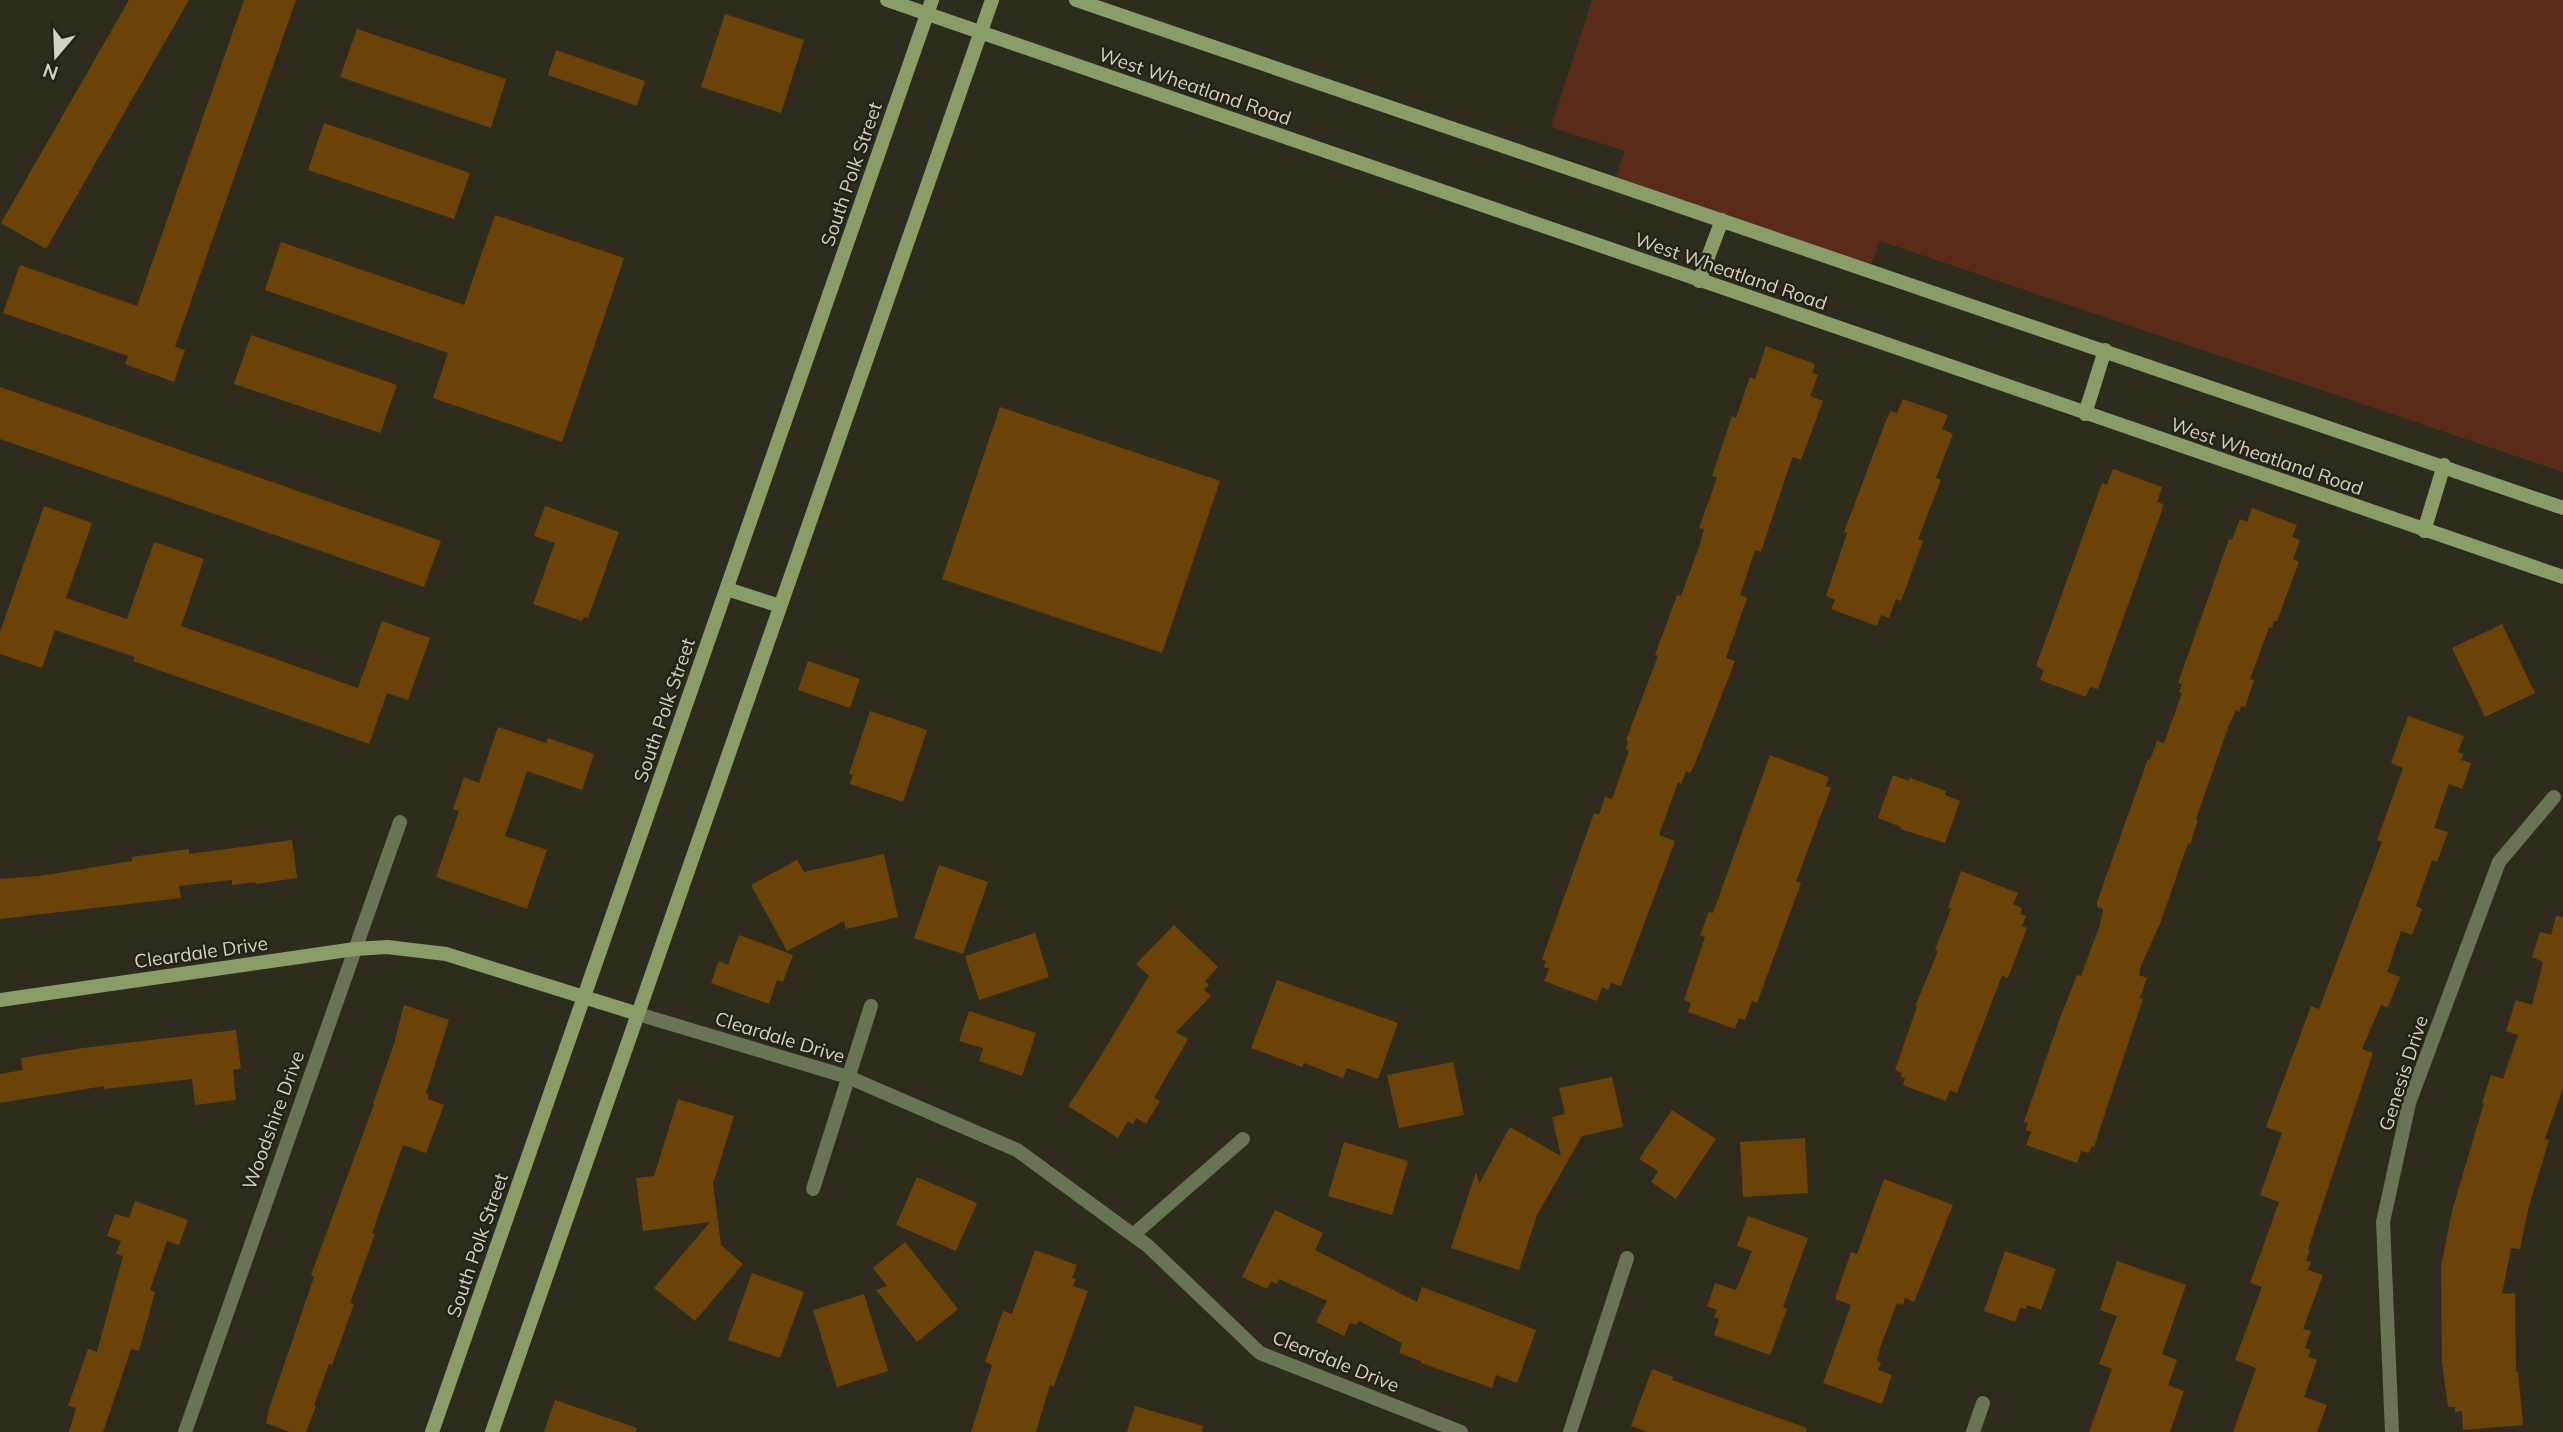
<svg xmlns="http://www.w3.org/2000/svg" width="2563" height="1432" font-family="Mulish,sans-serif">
  <rect width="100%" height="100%" fill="#302c1d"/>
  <path fill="#5a2b19" d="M1592,0H2563V472L1880,241L1869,269L1613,184L1625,151L1551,127Z"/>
  <path fill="#6c4306" d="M129,0H189L46,249L1,223Z
    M244,0H296L175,347L185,350L174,382L125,364L128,356L3,313L20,265L137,306Z
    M725,14L804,40L781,113L701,87Z
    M357,29L506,79L491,128L340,77Z
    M556,50L645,81L637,106L548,75Z
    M324,123L470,173L454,219L308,170Z
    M495,215L624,258L562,442L433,398L448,353L265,290L281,242L464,305Z
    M251,335L397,385L380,433L234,384Z
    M1766,346L1815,364L1812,373L1818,375L1810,396L1823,401L1801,460L1793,457L1790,464L1761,552L1755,550L1740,595L1747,598L1726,658L1735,661L1694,766L1690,773L1686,771L1681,784L1678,782L1659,835L1675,841L1621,986L1611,983L1608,990L1602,987L1597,1001L1544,981L1549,969L1544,967L1546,961L1542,959L1594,813L1599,815L1605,797L1612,799L1629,751L1626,749L1628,741L1626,740L1658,656L1655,655L1677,595L1681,596L1700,544L1704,529L1699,528L1717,478L1712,476L1732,416L1736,418L1750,377L1755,379Z
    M0,387L441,541L424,587L0,439Z
    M1903,399L1948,415L1942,429L1953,434L1936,478L1941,480L1918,539L1923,541L1901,601L1896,599L1889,618L1881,615L1877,626L1831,609L1835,600L1826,596L1847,533L1844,532L1884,426L1890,411L1897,413Z
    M1000,407L1220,481L1162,653L942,579Z
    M2113,469L2162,487L2157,502L2163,504L2162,510L2098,689L2090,687L2086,697L2040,680L2044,670L2036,666L2102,483L2107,485Z
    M44,506L92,523L66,598L127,619L154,542L204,559L181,626L358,688L382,621L430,638L408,700L387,693L369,744L133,661L135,657L55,630L42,668L0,654V632Z
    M545,506L619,532L588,618L584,617L582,621L533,604L555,543L534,536Z
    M2252,508L2297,525L2292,537L2300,540L2293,559L2299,562L2277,621H2274L2272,628L2269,627L2250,679L2254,680L2245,707L2241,706L2239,712L2236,710L2229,725L2196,819L2198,820L2190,844L2188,843L2160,924L2141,965L2139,975L2147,978L2140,998L2143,999L2094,1147L2092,1146L2089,1153L2081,1151L2077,1163L2026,1145L2031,1132L2026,1130L2028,1123L2024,1122L2060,1018L2077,975L2081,976L2100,925L2103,909L2097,907V902L2148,759L2150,760L2157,741L2164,743L2182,693L2179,692L2182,684L2178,683L2229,539L2232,540L2240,519L2247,522Z
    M2502,624L2535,693L2485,717L2452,648Z
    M808,661L860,679L850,708L798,690Z
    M870,711L927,730L903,802L850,784L853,775L849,774Z
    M2408,716L2464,736L2458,752L2463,754L2461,760L2471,763L2462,789L2449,784L2434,828L2448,832L2437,862L2432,860L2416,906L2422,909L2412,935L2401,931L2387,972L2400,977L2388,1007L2381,1005L2362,1049L2373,1053L2308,1249L2310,1250L2306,1261L2311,1262L2308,1270L2323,1275L2303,1329L2311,1331L2305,1348L2311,1350L2308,1357L2317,1360L2304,1397L2327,1405L2317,1432H2233L2256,1368L2235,1360L2262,1287L2250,1283L2279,1202L2260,1195L2282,1133L2266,1127L2311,1006L2319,1009L2382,842L2377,840L2403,768L2391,763Z
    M498,727L546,743L548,738L594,754L582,790L527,771L505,836L547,850L527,909L436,877L459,811L453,809L464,777L479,783Z
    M1770,755L1829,777L1826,786L1831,788L1796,881L1801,883L1757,1003L1752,1001L1745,1020L1739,1018L1735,1029L1688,1012L1691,1003L1684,1000L1705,937L1700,935L1709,912L1713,913Z
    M1893,775L1909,781L1910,778L1946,791L1945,795L1960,801L1945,843L1900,829L1901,827L1878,818Z
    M292,840L297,878L256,884L255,882L232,885V880L179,886L181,898L0,919V879L40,876L132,861V857L189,849V854Z
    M884,854L898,917L846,929L844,921L787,951L751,885L797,860L804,872Z
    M939,865L988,882L963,954L914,938Z
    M1961,871L2018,893L2013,904L2022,908L2020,914L2026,916L2022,926L2027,928L2008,978L2002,975L1957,1093L1950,1090L1946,1101L1903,1085L1905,1078L1901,1077L1902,1073L1895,1070L1917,1007H1915L1938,951L1935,950L1951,909L1948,908Z
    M2556,916L2563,917V1088L2545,1139L2549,1140L2529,1206L2520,1249L2511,1248L2502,1294L2515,1293L2516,1372H2518L2523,1425L2463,1430L2462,1411L2455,1412V1407H2448L2442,1362L2441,1267L2452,1211L2484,1103H2482L2491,1075L2503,1079L2518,1035L2506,1031L2516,1000L2532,1005L2543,962L2532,957L2540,932L2551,935Z
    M1174,925L1218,967L1205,981L1209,985L1204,990L1211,996L1176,1032L1188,1039L1154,1098L1160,1101L1146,1124L1136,1118L1133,1124L1128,1121L1118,1138L1068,1106L1097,1062L1149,976L1136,964Z
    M1035,933L1049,977L979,1000L965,956Z
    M739,935L793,955L783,982L777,980L769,1004L711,983L719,961L728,965Z
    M1277,980L1398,1023L1378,1079L1347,1068L1343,1078L1304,1063L1302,1067L1251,1048Z
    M404,1005L449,1020L426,1093L429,1095L428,1099L444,1105L426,1153L403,1145L372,1233L375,1234L350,1303L354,1304L332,1365L329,1364L314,1406H316L306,1432H290L266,1423L269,1409L314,1277L311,1275L374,1104H373L394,1044Z
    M969,1011L1036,1033L1022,1076L979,1061L983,1048L959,1041Z
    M236,1030L241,1069L233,1070L236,1100L195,1105L192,1079L104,1089V1086L0,1103V1074L23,1070L21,1058L83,1048Z
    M1453,1062L1464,1115L1399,1128L1387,1075Z
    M1612,1077L1623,1127L1582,1136L1537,1215L1519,1270L1451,1248L1476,1172L1479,1184L1510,1127L1561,1156L1552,1117L1565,1114L1559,1088Z
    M678,1099L734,1116L713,1184L721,1245L743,1264L695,1321L654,1288L710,1222L643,1231L636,1178L654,1176Z
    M1672,1110L1716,1139L1676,1199L1651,1182L1658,1171L1639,1159Z
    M1805,1138L1808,1193L1743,1197L1740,1142Z
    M1344,1142L1408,1161L1392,1215L1328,1196Z
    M917,1177L977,1203L956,1251L896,1225Z
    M1884,1179L1953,1205L1914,1302L1905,1298L1903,1305L1897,1303L1880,1348L1877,1361L1881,1363L1878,1370L1892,1375L1882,1404L1823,1383L1851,1305L1835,1299L1851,1252L1857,1254Z
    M135,1201L188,1220L179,1245L167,1241L150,1290L155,1292L139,1351L131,1349L103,1432H69L76,1408L68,1406L88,1349L97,1352L123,1256L116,1254L121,1241L107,1236L115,1214L129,1218Z
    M1275,1210L1323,1233L1315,1250L1417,1302L1422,1287L1536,1330L1517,1383L1496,1375L1492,1388L1421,1363V1361L1399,1353L1402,1343L1359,1321L1356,1325L1350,1323L1344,1336L1316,1322L1327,1301L1279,1279L1277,1284L1271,1281L1267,1289L1242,1277Z
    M1748,1216L1808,1238L1783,1307L1787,1309L1770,1355L1714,1335L1719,1319L1714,1317L1717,1310L1707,1306L1715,1283L1736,1290L1752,1251L1737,1246Z
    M905,1242L958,1309L917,1342L876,1290L887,1286L873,1268Z
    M1035,1250L1077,1265L1072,1278L1076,1279L1073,1286L1088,1291L1054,1386L1050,1385L1036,1432H971L992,1365L985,1362L1003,1311L1012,1314Z
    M2005,1251L2056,1269L2041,1310L2027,1305L2026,1309L2020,1308L2015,1322L1984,1311Z
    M2117,1261L2186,1285L2162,1354L2177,1360L2168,1385L2184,1391L2170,1432H2089L2112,1369L2099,1364L2117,1316L2100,1310Z
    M752,1273L804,1292L780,1358L728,1340Z
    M864,1294L888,1371L837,1387L813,1310Z
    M1652,1369L1673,1377L1672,1380L1807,1428L1806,1432H1648L1631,1426Z
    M555,1400L637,1428L636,1432H544Z
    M1135,1406L1203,1426L1202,1432H1127Z"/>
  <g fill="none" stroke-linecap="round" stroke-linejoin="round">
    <path stroke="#687454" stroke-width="14" d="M638,1014L848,1077L1017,1150L1148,1246L1260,1353L1461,1432
      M813,1189L871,1006
      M1133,1235L1243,1139
      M185,1432L400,822
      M1570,1432L1627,1258
      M1973,1432L1983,1403
      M2392,1432L2383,1222L2409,1103L2499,862L2554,797"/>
    <path stroke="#8a9c68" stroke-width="14" d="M887,0L2563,577
      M1076,0L2563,508
      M1699,281L1722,220
      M2085,414L2105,350
      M2424,531L2444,465
      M727,589L780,606
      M0,1000L355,949L387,947L446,954L638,1014
      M432,1432L932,0
      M492,1432L992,0"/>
  </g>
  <g text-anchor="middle" stroke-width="5" stroke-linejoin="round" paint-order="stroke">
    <g font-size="19" fill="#d4d2c8" stroke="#262314">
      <text transform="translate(1195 86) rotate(19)" y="7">West Wheatland Road</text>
      <text transform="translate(851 174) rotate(-71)" y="7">South Polk Street</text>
      <text transform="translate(1731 271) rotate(19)" y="7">West Wheatland Road</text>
      <text transform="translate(2267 456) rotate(19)" y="7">West Wheatland Road</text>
      <text transform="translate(664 710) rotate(-71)" y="7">South Polk Street</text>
      <text transform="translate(201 952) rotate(-8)" y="7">Cleardale Drive</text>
      <text transform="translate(780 1037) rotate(17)" y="7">Cleardale Drive</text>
      <text transform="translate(2403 1073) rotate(-72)" y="7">Genesis Drive</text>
      <text transform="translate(273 1120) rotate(-70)" y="7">Woodshire Drive</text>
      <text transform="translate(477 1245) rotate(-71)" y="7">South Polk Street</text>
      <text transform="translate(1336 1361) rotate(22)" y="7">Cleardale Drive</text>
    </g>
  </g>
  <g transform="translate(56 56) rotate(199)" stroke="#262314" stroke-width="5" paint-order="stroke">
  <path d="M0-5L12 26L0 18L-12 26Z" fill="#d4d2c8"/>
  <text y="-10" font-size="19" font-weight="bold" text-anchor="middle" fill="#d4d2c8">N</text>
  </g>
</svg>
